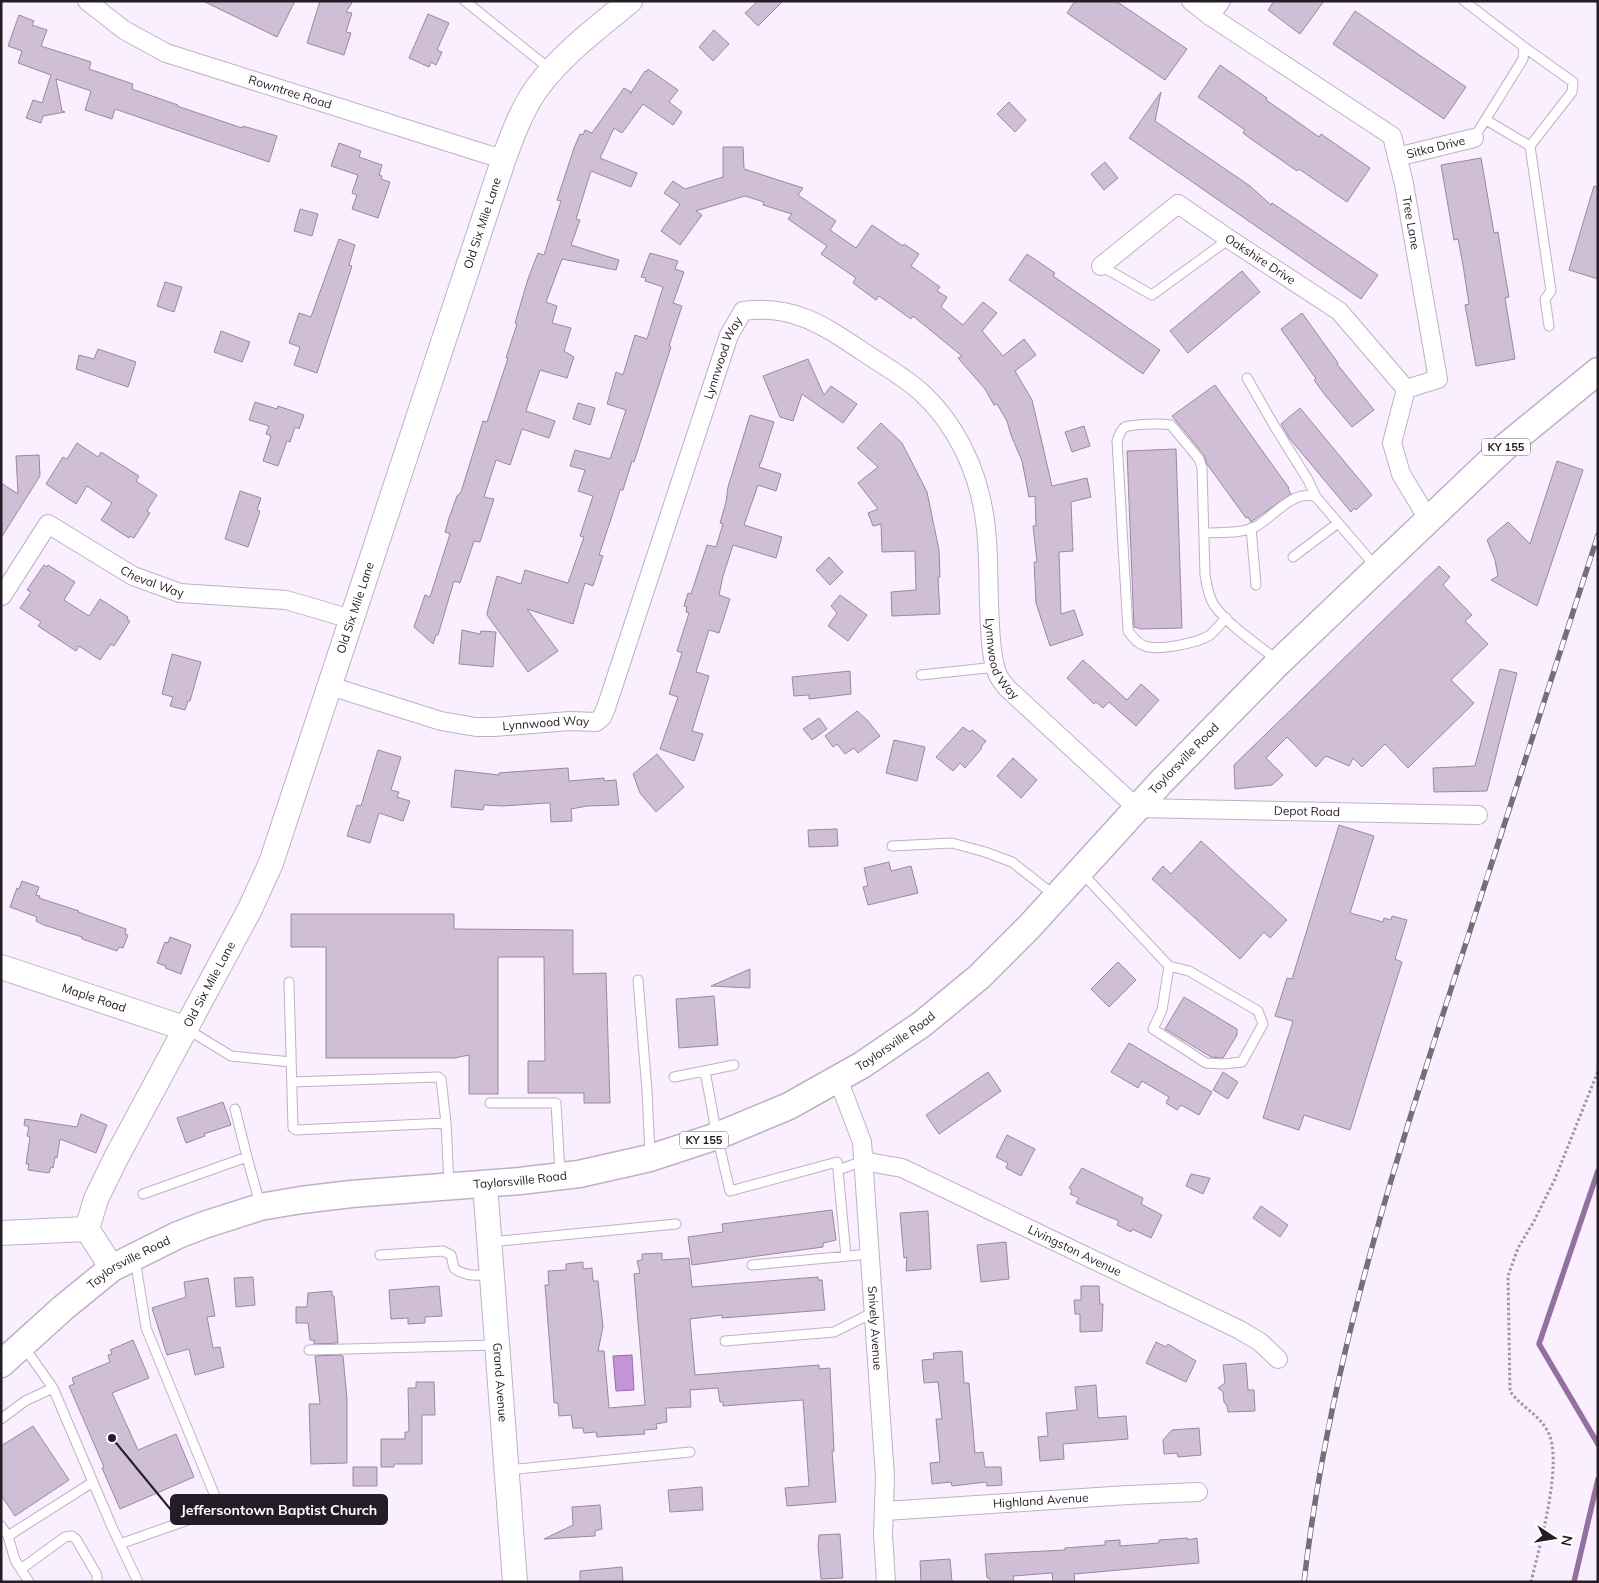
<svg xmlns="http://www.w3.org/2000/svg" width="1599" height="1583" font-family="Mulish,sans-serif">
  <rect width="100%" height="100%" fill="#faeffe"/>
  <path fill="#c494d6" stroke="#9470a1" d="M632,1355L634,1390L616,1391L613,1356Z"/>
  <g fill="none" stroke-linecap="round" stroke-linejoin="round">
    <path stroke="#9470a1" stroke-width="5.5" d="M1598,1171L1539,1344L1598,1444
      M1574,1582L1598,1479"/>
  </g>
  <path fill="#d0bed7" stroke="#99889f" d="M203,1H295L277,37Z
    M320,1H353L346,12L352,13L346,32L351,33L344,55L307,43Z
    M758,1H783L758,26L745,13Z
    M1075,1H1116L1187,49L1165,80L1067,13Z
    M1274,1H1324L1300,34L1268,10Z
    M1355,11L1466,87L1444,119L1333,44Z
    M428,14L449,23L437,50L442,52L436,65L431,62L429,67L409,58Z
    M19,15L34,21L32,25L47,30L41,46L91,62L89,69L133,84L132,89L178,105L177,106L242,128L243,126L277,136L269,162L115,109L112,119L85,110L91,91L56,79L62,111L65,112L43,116L41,123L26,118L33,100L42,103L51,75L18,63L22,51L8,46Z
    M714,30L729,44L713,61L699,47Z
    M1220,65L1267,98L1266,100L1295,120L1319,137L1321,134L1370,168L1347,202L1299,169L1297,171L1251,139L1243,133L1245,130L1198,97Z
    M648,69L678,90L669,102L682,112L673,125L643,104L622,133L614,128L600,158L637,173L631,187L591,171L576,219L580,220L571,245L619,260L616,270L562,259L546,302L557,306L552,323L571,328L564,351L574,357L567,378L540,370L526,411L555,421L549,438L522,429L510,465L496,460L484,497L494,499L480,542L474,541L460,583L454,581L438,635H436L433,644L414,627L425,595L430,597L450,534L445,532L449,518L457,496L461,492L483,421L487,422L508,358H506L517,324L515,323L528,279L538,253L544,255L561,201L557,200L574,148L580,134L583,135L585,130L592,133L624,88L631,92L630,94L645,71L646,72Z
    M1161,92L1155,121L1250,186L1271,205L1272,203L1378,275L1361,299L1129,138Z
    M1009,102L1026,120L1015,132L997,114Z
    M339,143L361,151L359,157L382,165L379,175L382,176L381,179L390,182L378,218L352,209L357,195L352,193L358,175L331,166Z
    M723,147H743L744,169L803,188L798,195L836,221L830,230L856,248L872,225L903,246L904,244L919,254L911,266L940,287L937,291L947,297L941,307L963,325L983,302L997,313L982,331L1003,356L1024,339L1036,355L1015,371L1032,400L1052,486L1087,478L1091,497L1071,502L1073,551L1059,552L1061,614L1074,610L1083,635L1050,646L1036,603L1034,562H1037L1033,526H1036L1035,496L1029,497L1022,461L1011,435L1007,421L997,404L994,405L985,389L958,358L962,356L913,316L911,319L879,296L876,300L853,283L856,278L821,254L827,246L788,219L792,214L763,205L764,202L745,196L696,211L702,215L680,245L661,231L680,204L664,193L673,181L685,189L723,177Z
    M1481,158L1494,233L1498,232L1504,269L1509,297L1505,298L1515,359L1476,366L1465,305L1469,304L1463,265L1458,239L1454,240L1441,165Z
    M1105,162L1118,178L1104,190L1091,174Z
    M1594,186L1598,187V279L1569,270Z
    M300,209L318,214L312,236L294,231Z
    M339,239L355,245L349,265L352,266L317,373L294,365L300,347L289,343L299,313L311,317Z
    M650,253L678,261L675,269L684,272L673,303L682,306L669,346L671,347L634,462L632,461L623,490H620L612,516L599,555L603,556L593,586L585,583L573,624L527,609L558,651L528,672L487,615L488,609L497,576L521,584L525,570L568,583L584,537L580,536L593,496L578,491L585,470L570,466L575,450L610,459L626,410L607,404L616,372L623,375L635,335L647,339L663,287L645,281L646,278L641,277Z
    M1027,254L1055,273L1053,276L1160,350L1143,374L1009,280Z
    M1242,271L1260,292L1188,353L1170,331Z
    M165,282L182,287L174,312L157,306Z
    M1302,313L1338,363L1337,364L1374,410L1352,427L1325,395L1314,380L1316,378L1314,376L1281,329Z
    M221,331L250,342L242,362L214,352Z
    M98,349L136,362L128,387L76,369L79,355L94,359Z
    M808,359L824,395L831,386L857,404L843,423L802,394L793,421L780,417L763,376Z
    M1215,385L1289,488L1288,489L1291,494L1251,522L1248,517L1246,518L1207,464L1204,455L1172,416Z
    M255,402L277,409L278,406L304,415L299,429L295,427L290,442L287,441L278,466L263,461L271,436L266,434L269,426L249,420Z
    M578,403L595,408L590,425L573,419Z
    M1300,408L1372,495L1356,510L1354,508L1351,512L1290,439L1281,424Z
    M750,415L774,422L761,463L759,464H760L759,467L781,474L776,491L758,485L744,525L782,537L776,558L733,545L723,576L719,595L730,599L719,633L709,630L696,672L709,676L692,731L703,734L694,761L660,749L678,697L669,694L682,653L677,651L689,613L686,612L687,607L684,606L688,593L691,594L707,545L716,547L723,524L720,523L726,502L728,487Z
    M881,423L902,443L927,492L939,550L940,577H938L940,614L892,616L891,592L916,590L915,551L882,552L881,524L873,526L868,513L878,509L858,483L878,467L857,448Z
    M1084,426L1090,446L1072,452L1065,432Z
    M77,443L98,457L101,452L139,476L136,481L157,495L147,511L150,513L134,538L130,536L129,538L101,520L112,503L87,486L76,504L46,484L63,457L67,459Z
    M1176,449L1182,628L1141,629L1134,627L1127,451Z
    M39,455L40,476L1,538V483L18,494L16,456Z
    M1557,461L1583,470L1537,606L1491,580L1498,576L1495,560L1487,540L1508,522L1530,544Z
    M240,491L261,498L257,510L260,511L248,547L225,539Z
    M829,557L843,572L830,585L816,570Z
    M44,565L47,567L48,565L75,582L64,600L89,616L100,599L128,617L127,619L130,621L114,646L111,644L100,660L79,646L76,651L38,626L41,622L20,608L31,592L27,590Z
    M1439,566L1450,577L1443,585L1472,615L1465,621L1488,644L1451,680L1474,703L1408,768L1385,744L1362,767L1353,758L1349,766L1326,756L1316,767L1287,737L1266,758L1283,775L1272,785L1235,789L1234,765Z
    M840,595L867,615L848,641L828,626L837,613L831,606Z
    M462,630L480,634L481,631L496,632L493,667L459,664Z
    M172,654L201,662L190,701H188L185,710L170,706L173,697L162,694Z
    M1083,660L1127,700L1141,684L1159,700L1136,726L1109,702L1103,708L1096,702L1094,704L1067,678Z
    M1500,669L1517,673L1487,791L1434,792L1433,768L1475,766Z
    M850,671L851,694L809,699V695L794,696L792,677Z
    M857,711L867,720L880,736L858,753L854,748L845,754L837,744L833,747L825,736Z
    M819,718L827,729L812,740L803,729Z
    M963,727L970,732L972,730L986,741L981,747L982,748L965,768L960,763L953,771L936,757Z
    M894,740L925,747L917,781L886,773Z
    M378,750L401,757L391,790L399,792L397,797L410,801L403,821L379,813L370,843L347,836L357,805L361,806Z
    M657,754L684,787L656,812L640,793L633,774Z
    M1013,758L1037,780L1021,798L997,776Z
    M568,768L569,781L604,778V781L616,780L619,805L587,806L571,809L572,821L551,822L550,803H547L503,806L484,805L483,810L451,807L455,770L499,775V773L511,772Z
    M1339,825L1374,836L1350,913L1383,922L1384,918L1391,920L1392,916L1407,920L1395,959L1402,962L1350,1130L1304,1115L1299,1130L1263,1118L1293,1021L1275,1016L1287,978L1292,979Z
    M837,829L838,846L809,847L808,830Z
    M1201,841L1287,920L1270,938L1264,932L1240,959L1152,879L1163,866L1171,874Z
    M889,862L891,871L911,866L918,893L868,905L863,887L868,886L864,868Z
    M22,881L39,887L36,895L40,896L39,898L79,911L78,912L126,929L125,934L128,935L123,948L119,947L117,951L82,939V937L44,925L36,921L37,917L10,907L17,888L19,889Z
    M291,914H454V929L573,930V974L606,973L610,1103H584V1093H528V1061H545L544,957H498V1094H469V1055L454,1058H326V947H291Z
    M170,937L191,945L181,974L165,968L166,966L157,963L165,942L168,943Z
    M1118,962L1136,980L1109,1007L1091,989Z
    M750,969V988L711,986Z
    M714,996L718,1045L679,1048L676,999Z
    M1184,997L1237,1029V1035L1223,1058L1211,1057L1165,1029Z
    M1129,1043L1212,1092L1199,1115L1181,1105L1177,1110L1166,1103L1169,1097L1142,1081L1138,1088L1111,1072Z
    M988,1072L1001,1091L939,1134L926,1115Z
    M1223,1072L1238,1082L1228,1099L1213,1090Z
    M223,1102L231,1125L204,1134L205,1136L186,1143L177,1118Z
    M81,1114L107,1125L96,1153L60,1139L57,1158L55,1157L53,1168L51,1167L49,1173L28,1170L29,1164H26L30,1137L27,1136L29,1127L24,1125L25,1119L77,1127Z
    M1007,1135L1035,1149L1021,1176L1006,1168L1008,1163L996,1157Z
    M1082,1168L1143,1198L1141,1204L1162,1215L1151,1238L1132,1229L1131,1232L1117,1225L1119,1221L1076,1203L1079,1198L1070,1194L1072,1190L1069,1188Z
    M1191,1174L1210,1178L1203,1194L1186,1186Z
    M1261,1206L1288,1225L1280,1237L1253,1218Z
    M832,1210L836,1240L823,1243V1247L692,1265L688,1237L723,1232L722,1224Z
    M928,1211L931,1269L906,1271L907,1257L904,1258L900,1213Z
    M1006,1242L1009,1279L981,1282L977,1245Z
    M662,1253V1260L689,1258L692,1287L818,1277V1280H822L825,1310L722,1318V1315L690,1319L695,1375L819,1365V1369L830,1368L834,1451H832L836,1502L787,1506L785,1488L809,1486L803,1400L723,1406V1402H720L718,1388L690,1390L691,1407L666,1408L667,1422L656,1424L657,1429L644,1430L645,1434L630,1435L597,1437L596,1432L584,1433L583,1428H573L571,1415L559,1416L558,1403H554L553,1388L545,1285H549L548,1271L566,1270V1264L583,1262V1269L592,1268L593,1281H598L603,1327L598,1351H604L609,1408L645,1405L634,1274L640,1273L637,1261L642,1260V1254Z
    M253,1277L255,1305L236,1307L234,1278Z
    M208,1278L215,1316L207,1317L213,1348L220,1347L224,1367L195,1375L189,1349L167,1355L152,1308L186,1297L184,1282Z
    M439,1286L442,1316L425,1317V1323L408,1324V1318L391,1319L389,1290Z
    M1081,1286H1099L1100,1304H1103L1102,1331L1080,1332V1314H1075L1074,1300H1081Z
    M332,1291V1296H334L338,1343L314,1344V1340H310L308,1323H296V1307H307L308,1293Z
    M133,1340L149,1378L112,1393L138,1450L176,1434L194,1477L120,1509L102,1468L104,1467L69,1386L74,1384L72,1378L110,1362L108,1355L112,1354L110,1350Z
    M1156,1342L1166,1347L1168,1344L1196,1361L1186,1382L1146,1363Z
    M962,1351L964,1383H969L975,1453L983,1452L985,1467H1001L1002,1485L987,1486L986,1482L952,1486L951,1482L932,1484L930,1463L940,1462L936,1419H942L938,1382L924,1383L922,1360L934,1359L933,1353Z
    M339,1355L343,1356L347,1399V1463L311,1464L309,1404H320L315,1356Z
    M1246,1363L1248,1390H1254L1255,1411L1228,1412L1227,1406L1224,1402L1223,1392L1218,1388L1225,1383L1223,1365Z
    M416,1382H434L435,1415H422V1464H394V1467H381V1439H405V1432H409L408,1388H416Z
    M1096,1385L1098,1418L1126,1416L1128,1439L1063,1444L1064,1459L1040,1461L1038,1437L1048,1436L1046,1413L1077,1410L1075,1387Z
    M33,1426L69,1480L15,1516L1,1495V1446Z
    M1199,1428L1201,1455L1178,1457L1177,1453L1164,1454L1163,1440L1172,1430Z
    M353,1467H377V1486H353Z
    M702,1487L703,1510L670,1512L668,1490Z
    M600,1505L602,1529L595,1531V1536L544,1539L573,1525L572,1507Z
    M840,1534L843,1578L821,1579L818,1546L819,1535Z
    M1188,1538V1540L1197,1538L1199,1563L1074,1574L1075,1582H1053L1052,1573L1013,1576L1014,1582H990V1578H987L985,1554L1065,1550V1548L1105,1545V1541L1120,1540V1546L1159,1543V1540Z
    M950,1559L952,1582H921L920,1561Z
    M622,1567L623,1582H580V1571Z"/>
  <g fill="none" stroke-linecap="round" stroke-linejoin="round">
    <g stroke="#c1afc8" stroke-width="11">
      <path id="lane" d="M465,1L551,70
        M1464,1L1524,47L1523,59L1474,138
        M1524,47L1573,82L1572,92L1530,146L1551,291L1545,299L1549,326
        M1486,120L1530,146
        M1101,266L1152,295L1229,239
        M1247,378L1275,427L1308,480L1316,497
        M1251,528L1256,585
        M1204,533C1221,532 1239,534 1255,527C1274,517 1292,489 1316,497L1375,566
        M1293,557L1338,523
        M1226,618C1221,623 1216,630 1210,635C1198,643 1158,651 1145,646C1137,644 1133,637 1128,631L1117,441C1119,436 1120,430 1125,427C1133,424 1163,423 1171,425L1199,459L1202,468L1205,575C1207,585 1208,596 1214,605C1229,626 1257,644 1277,660
        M921,675L996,667
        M892,846L952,843L985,852L1012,862L1054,895
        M1082,873L1169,966L1189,971L1258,1011L1263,1024L1242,1062L1223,1064L1206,1063L1153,1029L1162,1010L1169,966
        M638,980L647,1091L650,1155
        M289,982L293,1128L296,1130L446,1123L449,1185
        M187,1029L231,1056L291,1062
        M705,1071L717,1136L730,1191L837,1162L838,1170L863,1161
        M674,1077L734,1065
        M292,1082L438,1077L441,1079L446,1123
        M490,1103H556L560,1173
        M235,1109L247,1157
        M838,1170L846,1256
        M143,1194L247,1157L260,1204
        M490,1242L676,1224
        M380,1255L443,1251L451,1255L454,1268C465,1277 476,1275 490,1275
        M752,1265L870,1254
        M725,1341L834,1332L874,1312
        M24,1347L53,1388L112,1527L138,1582
        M309,1350L495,1345
        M1,1419L25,1401L53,1388
        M507,1470L690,1452
        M1,1526L8,1536L15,1560L29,1582
        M8,1536L93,1482
        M120,1544L205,1514L212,1506L215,1496L146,1328L135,1259
        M21,1569L65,1537L72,1536L76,1539L97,1575V1582"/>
    </g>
    <g stroke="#c1afc8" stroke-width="20">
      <g id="street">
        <path id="s1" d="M87,1L124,30L166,53L489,155L504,158"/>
        <path id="s2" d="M1191,1L1210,16L1392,136L1404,184L1438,379L1406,389L1392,443L1401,474L1428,519"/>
        <path d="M1210,16L1221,1"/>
        <path id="s3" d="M1397,157L1474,138"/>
        <path id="s4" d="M1101,266L1178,204L1229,239L1339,311L1406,389"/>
        <path id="s5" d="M2,596L48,524L133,576L180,593L286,600L351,619"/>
        <path id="s6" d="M330,686L441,721L476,727H494L570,721L596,722L602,717L606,708L729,335L743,311C792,304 823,325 862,351C881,364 903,376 921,392C957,425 979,473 985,521C989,548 988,577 989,604C990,623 990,659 998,675C1000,680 1004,684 1007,688L1137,808L1478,815"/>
        <path id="s7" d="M838,1079L862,1142L885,1477L883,1535L886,1582"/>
        <path id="s8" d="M863,1161L902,1168L1240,1330L1260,1342L1278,1359"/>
        <path id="s9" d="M885,1511L1128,1495L1198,1492"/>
      </g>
    </g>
    <g stroke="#c1afc8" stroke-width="26">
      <g id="secondary">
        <path id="s10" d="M1,967L187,1029"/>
        <path id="s11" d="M485,1184L515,1582"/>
        <path id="s12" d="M87,1229L96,1199L116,1158L250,909L271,863L504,158C513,134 522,109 537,88C562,54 597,28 630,1"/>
        <path d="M87,1229L112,1268"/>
        <path d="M1,1233L87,1229"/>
      </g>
    </g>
    <g stroke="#c1afc8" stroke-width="29">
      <g id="primary">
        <path id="s13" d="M1,1364L63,1308L112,1268L178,1235L204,1225L260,1207L301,1200L351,1194L520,1181L579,1174L650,1158L717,1136L789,1106L862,1065L922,1024L979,977L1029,927L1161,782L1279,662L1505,447L1598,371"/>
      </g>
    </g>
    <path stroke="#9f96a2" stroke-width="3" stroke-dasharray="2.5 2.5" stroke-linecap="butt" d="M1531,1582C1539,1548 1565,1459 1547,1430C1538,1414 1520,1406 1510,1391L1508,1276L1518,1248L1533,1223L1555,1179L1598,1071"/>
    <use href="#lane" stroke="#fff" stroke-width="9"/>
    <use href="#street" stroke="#fff" stroke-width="18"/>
    <use href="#secondary" stroke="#fff" stroke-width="24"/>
    <use href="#primary" stroke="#fff" stroke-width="26"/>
    <g stroke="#766e79" stroke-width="5.5">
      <path id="rail" d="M1304,1582C1328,1373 1389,1181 1453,983C1501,833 1550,684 1598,535"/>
    </g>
    <use href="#rail" stroke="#fff" stroke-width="4" stroke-dasharray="11" stroke-linecap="butt"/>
  </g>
  <g text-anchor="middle" stroke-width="4.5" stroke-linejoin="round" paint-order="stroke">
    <g fill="#fff" stroke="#666167" stroke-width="1">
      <rect x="1482" y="438.5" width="48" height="17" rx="4"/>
      <rect x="680" y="1131.5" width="48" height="17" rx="4"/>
    </g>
    <g font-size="11" font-weight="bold" fill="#241d26">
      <text x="1506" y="451">KY 155</text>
      <text x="704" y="1144">KY 155</text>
    </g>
    <g font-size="12" fill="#241d26" stroke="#fff">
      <text dy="4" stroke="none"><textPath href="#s1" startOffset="225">Rowntree Road</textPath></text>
      <text dy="4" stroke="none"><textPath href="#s3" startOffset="40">Sitka Drive</textPath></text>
      <text dy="4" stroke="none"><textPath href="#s2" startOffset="331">Tree Lane</textPath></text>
      <text dy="4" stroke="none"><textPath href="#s12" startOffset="1084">Old Six Mile Lane</textPath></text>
      <text dy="4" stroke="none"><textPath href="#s4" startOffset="198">Oakshire Drive</textPath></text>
      <text dy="4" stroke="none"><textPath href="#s6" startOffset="659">Lynnwood Way</textPath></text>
      <text dy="4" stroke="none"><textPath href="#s5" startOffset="205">Cheval Way</textPath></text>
      <text dy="4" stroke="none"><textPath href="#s12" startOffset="679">Old Six Mile Lane</textPath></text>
      <text dy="4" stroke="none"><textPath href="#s6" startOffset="1199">Lynnwood Way</textPath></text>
      <text dy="4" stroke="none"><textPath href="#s6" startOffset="222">Lynnwood Way</textPath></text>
      <text dy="4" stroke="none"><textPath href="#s13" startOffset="1379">Taylorsville Road</textPath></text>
      <text dy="4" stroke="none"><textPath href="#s6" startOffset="1576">Depot Road</textPath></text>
      <text dy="4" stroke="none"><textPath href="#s12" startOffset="274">Old Six Mile Lane</textPath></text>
      <text dy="4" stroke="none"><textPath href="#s10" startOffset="98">Maple Road</textPath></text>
      <text dy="4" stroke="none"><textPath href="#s13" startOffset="974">Taylorsville Road</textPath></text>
      <text dy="4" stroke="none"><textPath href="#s13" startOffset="569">Taylorsville Road</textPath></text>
      <text dy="4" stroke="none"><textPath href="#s8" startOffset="231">Livingston Avenue</textPath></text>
      <text dy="4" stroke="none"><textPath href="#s13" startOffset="164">Taylorsville Road</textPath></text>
      <text dy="4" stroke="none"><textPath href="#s7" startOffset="254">Snively Avenue</textPath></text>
      <text dy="4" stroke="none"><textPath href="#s11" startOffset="199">Grand Avenue</textPath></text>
      <text dy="4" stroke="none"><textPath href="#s9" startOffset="156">Highland Avenue</textPath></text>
    </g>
  </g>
  <path fill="none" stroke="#241d26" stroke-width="2" d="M112 1438L171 1510"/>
  <circle fill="#241d26" stroke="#fff" stroke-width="2" cx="112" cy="1438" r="5"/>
  <rect fill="#241d26" stroke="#241d26" stroke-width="2" x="171" y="1495" width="216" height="29" rx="5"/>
  <g font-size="14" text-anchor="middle" font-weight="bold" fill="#fff">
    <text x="279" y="1515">Jeffersontown Baptist Church</text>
  </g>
  <rect width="1599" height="1583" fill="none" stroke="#241d26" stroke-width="5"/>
  <g transform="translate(1554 1538) rotate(102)" stroke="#ffffff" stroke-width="4" paint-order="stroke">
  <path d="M0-4L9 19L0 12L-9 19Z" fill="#241d26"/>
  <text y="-8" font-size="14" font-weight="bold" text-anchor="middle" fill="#241d26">N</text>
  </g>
</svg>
